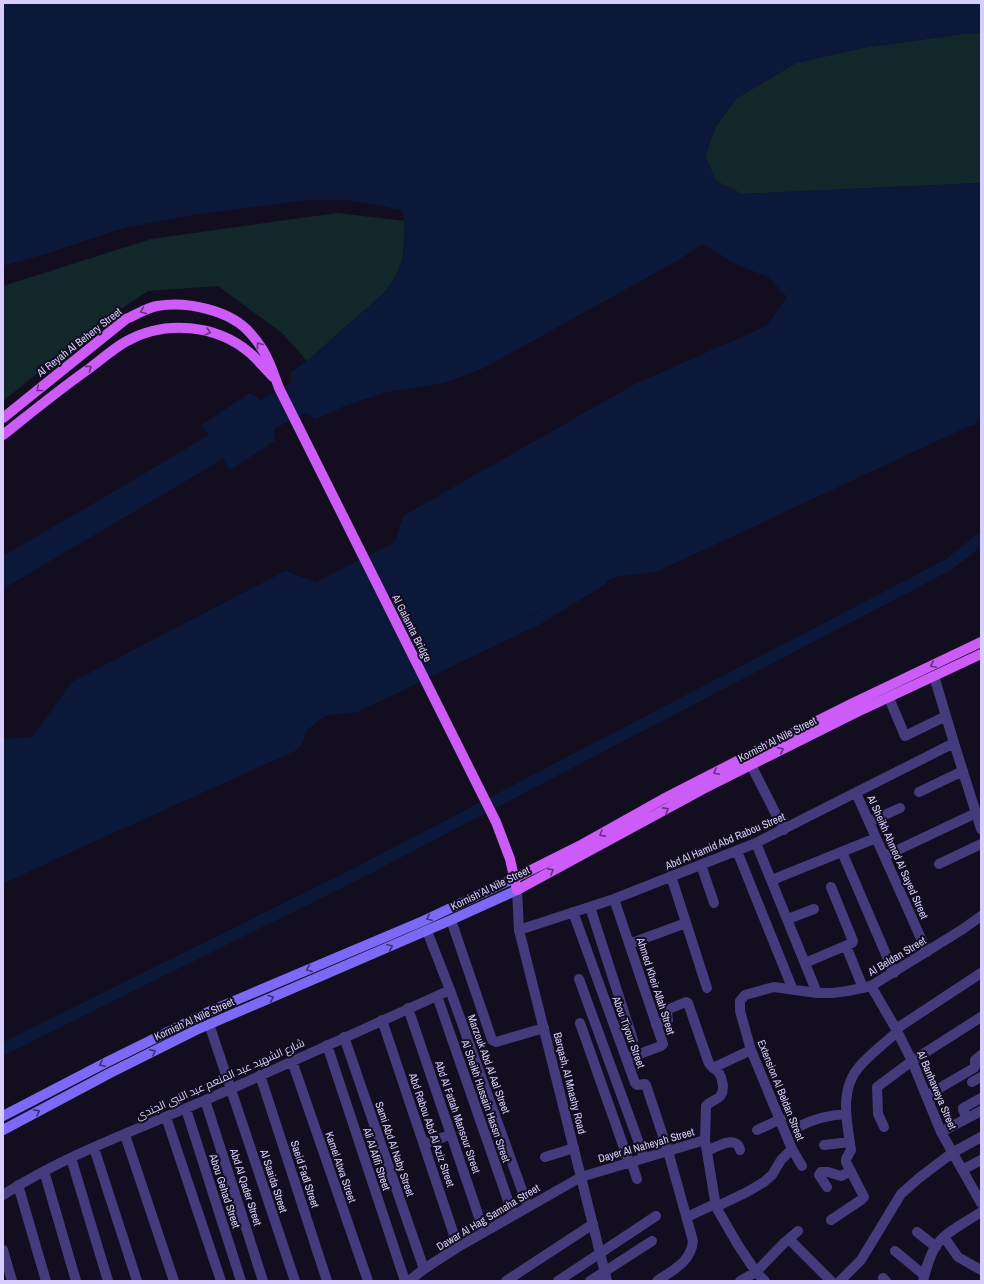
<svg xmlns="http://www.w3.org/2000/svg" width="984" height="1284" font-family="'Archivo Narrow',Cairo,sans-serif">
  <rect width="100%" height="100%" fill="#120e1f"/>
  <path fill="#112729" d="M981,33V183L742,194L716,181L705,156L716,126L737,98L796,63L862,48L962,34Z
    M337,213L405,221L404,246L402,263L394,279L389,287L383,294L307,361L282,333L218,286L148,291L100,323L3,401V286L151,239Z"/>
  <path fill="#0b183a" d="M3,3H981V33L962,34L862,48L796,63L737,98L716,126L705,156L716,181L742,194L981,183V416L975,425L967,427L656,572L620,576L576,592L424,669L325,716L307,730L302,744L297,750L47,863L3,884V739L32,737L72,682L285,571L316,582L395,542L403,516L635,384L766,326L787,297L768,277L736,264L703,244L675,262L482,369L444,383L387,392L347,405L316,419L305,413L274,429L275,441L230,470L223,459L3,589V556L132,481L209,435L202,425L250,393L261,400L291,383V372L307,361L383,294C404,270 409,240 402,210L347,200H308L193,215L123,228L45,254L3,266Z"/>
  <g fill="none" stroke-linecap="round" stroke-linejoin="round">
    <path stroke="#0b183a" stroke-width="12" d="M325,710L356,706L539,618L601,580
      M3,1049L356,874L948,565L981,539"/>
    <path stroke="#443b7c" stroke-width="10" d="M934,676L954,743L981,829
      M889,698L905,736L946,716
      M751,765L784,830
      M919,792L963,771
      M856,793L927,952
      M869,822L900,808
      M756,843L817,993
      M737,851L793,990
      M842,852L894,973
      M885,856L976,813
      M939,864L981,844
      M701,865L714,903
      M671,876L707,988
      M772,880L876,838
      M614,899L663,1044L661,1046L626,1059
      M590,907L633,1040
      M573,912L635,1083L637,1085L645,1084L646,1085L668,1151L693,1241C691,1262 673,1270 657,1281
      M788,919L814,909
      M451,920L492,1040L496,1042L544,1028
      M519,930L614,899L756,843L954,743
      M427,931L450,990L528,1207
      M629,944L686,923
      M846,946L863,988
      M805,963L852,943L853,941L831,887
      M579,979L644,1157
      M871,986L896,1029L912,1061L941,1132L981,1203
      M437,996L513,1215
      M408,1008L484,1232
      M382,1020L458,1247
      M580,1023L629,1162
      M209,1024L295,1281
      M656,1025L668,1020L667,1012L669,1009L686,1002L688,1003L708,1061C711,1068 715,1068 719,1073C722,1078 725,1089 721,1095C718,1100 710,1101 706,1106L705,1140
      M896,1029L981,973
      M344,1037L424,1269
      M327,1045L405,1281
      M292,1061L368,1281
      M713,1068L751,1050
      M260,1075L327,1281
      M972,1082L981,1077
      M926,1096L974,1068L975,1066V1060L981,1055
      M205,1100L263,1281
      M186,1109L241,1281
      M166,1117L221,1281
      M967,1118L963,1110V1108L981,1098
      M798,1127C813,1119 829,1115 846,1114
      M884,1127L878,1114L877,1087L912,1061L981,1017
      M757,1130L781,1119
      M941,1132L981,1111
      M125,1135L174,1281
      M424,1144L444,1137
      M824,1145L850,1142
      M94,1148L137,1281
      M792,1149L802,1166
      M707,1151C716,1147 737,1134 740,1150
      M545,1157L574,1148
      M71,1158L108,1281
      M631,1161L637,1179
      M962,1170L981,1160
      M44,1171L76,1281
      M18,1185L46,1281
      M827,1187L819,1175L821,1172H828L841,1176L851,1171
      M3,1195C65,1155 136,1130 203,1101C286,1065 368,1027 450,990
      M716,1207L747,1192L764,1182L772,1175L781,1160L792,1149L751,1050L740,1011V1001L745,995L774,987L817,993H832L848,991L871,986L963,929L981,916
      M687,1217L715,1204
      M831,1220L861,1200L864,1197L846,1162V1159L851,1150C847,1123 839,1090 859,1067C870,1054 885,1043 897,1032
      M917,1232L936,1247
      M944,1237L958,1257L981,1270
      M789,1239L831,1281
      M3,1250L12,1281
      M895,1251L924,1275
      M883,1278L886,1281
      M409,1281L424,1269L458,1247L581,1177L705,1140L716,1207L738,1245L756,1272L765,1281
      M506,1281L593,1224
      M558,1281L656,1216
      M590,1281L652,1241
      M740,1281L756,1272L784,1243L798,1231
      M840,1281L861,1260L901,1194L919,1178L952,1153L981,1137
      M923,1281C926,1269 930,1253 938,1243C947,1231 968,1221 981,1212"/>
    <path stroke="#443b7c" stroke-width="10" d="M517,890L519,930L607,1281"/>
    <path stroke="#7c6af7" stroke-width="10" d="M3,1116L105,1063L208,1012L423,921L515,878
      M3,1130L110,1073L196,1030L451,920L517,890"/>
    <path stroke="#cc5bf7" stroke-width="10" d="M3,418L126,319C136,315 146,308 157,306C187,301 231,310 251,334C258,342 265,352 269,362C273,371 276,380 279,388L496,822L510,859L517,890L703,789L855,713L981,654
      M3,435C32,412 60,389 90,368C102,359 114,348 127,341C165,320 216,324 250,353C258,360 265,369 273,377
      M515,878L579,846L663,799L743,758L851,704L981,642"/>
  </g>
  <defs><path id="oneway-chevron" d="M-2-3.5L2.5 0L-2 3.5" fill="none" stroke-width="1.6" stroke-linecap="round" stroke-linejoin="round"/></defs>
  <g stroke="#663180">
    <use href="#oneway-chevron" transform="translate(143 311) rotate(158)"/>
    <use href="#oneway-chevron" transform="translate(208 332) rotate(17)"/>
    <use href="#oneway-chevron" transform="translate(259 345) rotate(-126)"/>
    <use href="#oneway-chevron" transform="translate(89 368) rotate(-36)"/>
    <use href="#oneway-chevron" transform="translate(39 389) rotate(141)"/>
    <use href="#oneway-chevron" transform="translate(933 665) rotate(155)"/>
    <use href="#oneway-chevron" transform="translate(781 750) rotate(-26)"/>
    <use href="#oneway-chevron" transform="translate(716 772) rotate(153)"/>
    <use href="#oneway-chevron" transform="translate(666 810) rotate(-28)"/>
    <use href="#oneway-chevron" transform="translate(602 834) rotate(151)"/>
    <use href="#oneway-chevron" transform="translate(551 871) rotate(-28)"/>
  </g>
  <g stroke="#3c3375">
    <use href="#oneway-chevron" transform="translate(429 918) rotate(155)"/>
    <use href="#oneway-chevron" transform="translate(390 947) rotate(-23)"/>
    <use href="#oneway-chevron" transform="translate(309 969) rotate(157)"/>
    <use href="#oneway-chevron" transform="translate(271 998) rotate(-23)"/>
    <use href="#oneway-chevron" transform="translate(153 1052) rotate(-27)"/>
    <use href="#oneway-chevron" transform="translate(102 1064) rotate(153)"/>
    <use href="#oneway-chevron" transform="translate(37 1112) rotate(-28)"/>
  </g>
  <g text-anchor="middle" stroke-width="4" stroke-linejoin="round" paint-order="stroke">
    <g font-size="11" fill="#d8cefd" stroke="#120e1f">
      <text transform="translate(79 342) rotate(-38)" y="4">Al Reyah Al Behery Street</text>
      <text transform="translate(412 628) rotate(63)" y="4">Al Galamta Bridge</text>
      <text transform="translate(777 739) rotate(-27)" y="4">Kornish Al Nile Street</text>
      <text transform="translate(725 841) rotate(-23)" y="4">Abd Al Hamid Abd Rabou Street</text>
      <text transform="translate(898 857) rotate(66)" y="4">Al Sheikh Ahmed Al Sayed Street</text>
      <text transform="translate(490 888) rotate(-26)" y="4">Kornish Al Nile Street</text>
      <text transform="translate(897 956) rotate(-31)" y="4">Al Beldan Street</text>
      <text transform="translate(656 986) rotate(72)" y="4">Ahmed Kheir Allah Street</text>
      <text transform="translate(194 1019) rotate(-25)" y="4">Kornish Al Nile Street</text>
      <text transform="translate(629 1032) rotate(70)" y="4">Abou Tiyour Street</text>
      <text transform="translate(489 1064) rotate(70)" y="4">Marzouk Abd Al Aal Street</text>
      <text transform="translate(220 1079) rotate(-24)" y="4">شارع الشهيد عبد المنعم عبد النبى الجندى</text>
      <text transform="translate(570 1083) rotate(76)" y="4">Barqash, Al Mnashy Road</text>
      <text transform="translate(781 1090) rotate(68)" y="4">Extension Al Beldan Street</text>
      <text transform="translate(937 1090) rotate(67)" y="4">Al Banhaweya Street</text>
      <text transform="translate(486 1101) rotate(71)" y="4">Al Sheikh Hussain Hassn Street</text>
      <text transform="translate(458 1117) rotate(71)" y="4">Abd Al Fattah Mansour Street</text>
      <text transform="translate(432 1130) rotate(71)" y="4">Abd Rabou Abd Al Aziz Street</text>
      <text transform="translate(646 1145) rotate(-16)" y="4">Dayer Al Naheyah Street</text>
      <text transform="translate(395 1149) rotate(71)" y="4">Sami Abd Al Naby Street</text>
      <text transform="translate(377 1159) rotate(72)" y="4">Ali Al Afifi Street</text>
      <text transform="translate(341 1167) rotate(71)" y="4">Kamel Atwa Street</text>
      <text transform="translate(305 1174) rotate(72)" y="4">Saeid Fadl Street</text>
      <text transform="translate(274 1181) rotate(72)" y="4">Al Saaida Street</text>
      <text transform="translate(246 1187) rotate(72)" y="4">Abd Al Qader Street</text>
      <text transform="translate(225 1191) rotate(72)" y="4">Abou Gehad Street</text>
      <text transform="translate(488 1217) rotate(-31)" y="4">Dawar Al Hag Samaha Street</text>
    </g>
  </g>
  <rect width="984" height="1284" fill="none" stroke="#d8cefd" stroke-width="8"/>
</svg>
